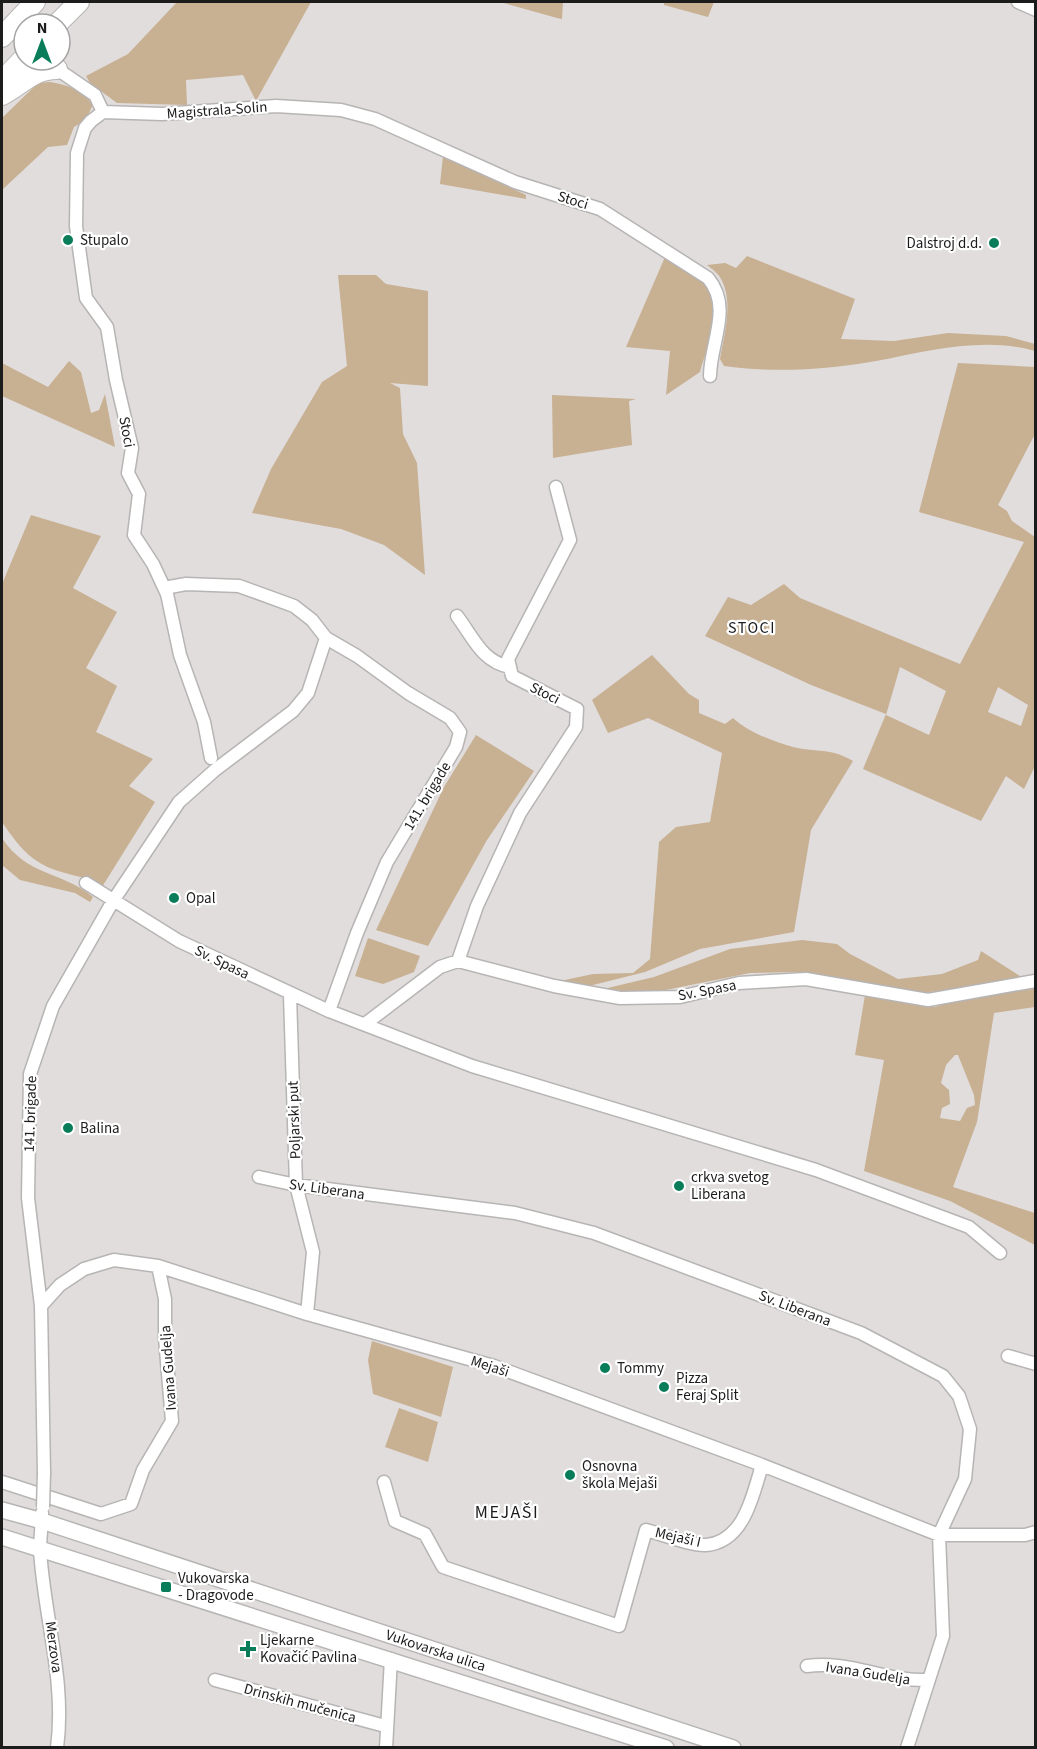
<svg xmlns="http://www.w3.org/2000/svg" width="1037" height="1749" font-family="'Source Sans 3',sans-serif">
  <rect width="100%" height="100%" fill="#e1dddd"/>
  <path fill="#c8b092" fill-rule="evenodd" d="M177,2H311L256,101L243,75L186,80L187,105L117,103L90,83L86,76L128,54Z
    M500,2H563L562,19L557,18Z
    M664,2H714L708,17L664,5Z
    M50,82C69,85 80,90 93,104L86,120L74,127L67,145L48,147L2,190V118L38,83Z
    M443,156L526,195V199L440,184Z
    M747,256L855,299L841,339L894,341L948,333L1006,336L1035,344V351C983,336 928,351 876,361C825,370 775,373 724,366L720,359C724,335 734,302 721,279C719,274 712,269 707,265L725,263L736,268Z
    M665,257C677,265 693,273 704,283C728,304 706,348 700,372L666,395L670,351L626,347Z
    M338,275H376L386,284L428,291V386L390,383L400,388L403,434L417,463L425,575L384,545L341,529L252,513L271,469L322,382L347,366Z
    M69,361L81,372L91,413L99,410L105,394L115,447L2,396V363L48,387Z
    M958,363L1035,367V434L998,505L1007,511L1012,521L1035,537V766L1024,789L1006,776L981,821L863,769L886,714L811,685L705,636L728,597L751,605L784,584L800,598L960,664L1024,542L919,512ZM900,667L946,691L929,735L886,715ZM998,687L1028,705L1021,726L988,712Z
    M552,395L636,399L629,401L632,445L553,458Z
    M31,515L101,536L73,588L117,612L86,668L117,686L96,732L153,759L129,786L155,802L102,887C84,874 59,875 40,863C23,853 13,838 2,822V584Z
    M652,655L689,694L699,700V713L725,724L733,718C748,732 774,742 793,747C818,753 829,747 853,761L811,830L794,932L700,949L645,972L585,987L560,981L593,974L633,973L650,959L659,842L676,827L710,822L722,753L648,718L608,733L592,700Z
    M476,735L534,771L487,840L428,946L376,930L444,787Z
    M2,838C28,877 60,870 93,897L90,902L75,893L20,880L2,865Z
    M368,938L420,956L414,972L383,984L355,976Z
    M802,940L837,944L850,954L898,979L942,974L978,960L981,951L1023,978L917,994L796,972L750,973L651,993L599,990L654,977L730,949Z
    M1035,988V1007L994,1013L977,1122L953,1187L1035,1213V1245L950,1201L864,1171L884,1060L855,1055L865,995L935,1007L956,1000ZM955,1055H958L974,1095L975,1105L967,1108L960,1121L940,1118L942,1108L950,1104L949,1090L941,1083L946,1065Z
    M372,1341L453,1367L441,1417L373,1394L368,1360Z
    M399,1408L438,1422L428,1462L385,1447Z"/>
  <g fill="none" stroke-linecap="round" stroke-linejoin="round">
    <g stroke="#b7b4b4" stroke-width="15">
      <path id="minor" d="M1018,2L1036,10
        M57,69L95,95L103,112
        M164,588L186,584L239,586L294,606L312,620L326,638L357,656L408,693L450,718L460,732L456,747L387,862L357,933L329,1011
        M457,616C473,637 482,662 510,667
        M211,758L204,722L180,655L167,594L153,564L134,535L139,494L128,473L132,448L116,380L107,327L86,298L76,226L77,153L85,128L91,121L103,112L162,114L276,106L341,110L375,119L515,182L600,209L708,278C733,308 710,343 710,376
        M86,883L179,941L329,1011L472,1066L816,1170L969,1227L1000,1253
        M458,961L477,906L520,813L576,727L577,709L512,676L508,659L570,540L556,487
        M290,995L296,1185L313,1252L307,1314
        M365,1024L440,967L458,961L554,986L620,998L680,997L739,983L806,979L928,1000L1035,981
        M259,1177L296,1185L515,1213L594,1233L861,1333L943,1376L959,1396L970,1429L965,1479L939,1535L943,1636L907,1748
        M41,1306L60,1285L84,1269L114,1260L158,1266L307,1314L494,1366L762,1465L939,1535H1025L1036,1532
        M1008,1356L1036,1364
        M44,1473L41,1306L28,1198L30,1074L53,1006L113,901L179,802L215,770L293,711L308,693L326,638
        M2,1482L101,1514L131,1504L143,1470L172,1421L165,1338V1299L158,1266
        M384,1482L395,1521L425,1534L443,1567L619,1626L646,1530C662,1534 691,1546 706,1545C744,1542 753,1495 762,1465
        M42,1513C42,1526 40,1538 40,1550C44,1617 66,1680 57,1748
        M807,1666C849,1660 887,1682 929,1680
        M215,1680L385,1726
        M386,1748L391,1659"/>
    </g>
    <g stroke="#b7b4b4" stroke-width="18">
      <g id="tertiary">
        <path id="s1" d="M2,1510L42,1521L733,1748"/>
        <path d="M2,1537L666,1748"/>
      </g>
    </g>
    <g stroke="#b7b4b4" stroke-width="22">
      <path id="trunk" d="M57,24L79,2
        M2,37L35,2
        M2,81L24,58
        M2,95C22,85 32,69 57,69"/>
    </g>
    <use href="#minor" stroke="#fff" stroke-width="12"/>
    <use href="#tertiary" stroke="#fff" stroke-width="15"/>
    <use href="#trunk" stroke="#fff" stroke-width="20"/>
    <g stroke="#b7b4b4" stroke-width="15" stroke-linecap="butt">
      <path id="minor-bridge" d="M43,1507L44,1473"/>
    </g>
    <use href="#minor-bridge" stroke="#fff" stroke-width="12"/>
  </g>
  <g fill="#097c59" stroke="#fff" stroke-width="2">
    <circle cx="68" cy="240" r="6"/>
    <circle cx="994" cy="243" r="6"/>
    <circle cx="174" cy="898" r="6"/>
    <circle cx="68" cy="1128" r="6"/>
    <circle cx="679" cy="1186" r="6"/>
    <circle cx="605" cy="1368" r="6"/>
    <circle cx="664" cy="1387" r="6"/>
    <circle cx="570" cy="1475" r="6"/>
    <rect x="160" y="1581" width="12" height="12" rx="3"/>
    <path d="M245 1640h6v6h6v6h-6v6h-6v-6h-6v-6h6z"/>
  </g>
  <g text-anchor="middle" stroke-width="4.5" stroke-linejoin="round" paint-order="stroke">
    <g font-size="15" fill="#1d1c1c" stroke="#fff">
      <text transform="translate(217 110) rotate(-4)" y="5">Magistrala-Solin</text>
      <text transform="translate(573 200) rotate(17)" y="5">Stoci</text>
      <text transform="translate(127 432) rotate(80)" y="5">Stoci</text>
      <text transform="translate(545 693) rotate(27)" y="5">Stoci</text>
      <text transform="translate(427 796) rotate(-59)" y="5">141. brigade</text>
      <text transform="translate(222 962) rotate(26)" y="5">Sv. Spasa</text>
      <text transform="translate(707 990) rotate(-11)" y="5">Sv. Spasa</text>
      <text transform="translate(30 1114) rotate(-88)" y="5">141. brigade</text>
      <text transform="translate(294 1120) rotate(-92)" y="5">Poljarski put</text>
      <text transform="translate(327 1189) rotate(8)" y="5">Sv. Liberana</text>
      <text transform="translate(795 1308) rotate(21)" y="5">Sv. Liberana</text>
      <text transform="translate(490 1366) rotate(18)" y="5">Mejaši</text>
      <text transform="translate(168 1368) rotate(-94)" y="5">Ivana Gudelja</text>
      <text transform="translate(678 1537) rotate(13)" y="5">Mejaši I</text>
      <text transform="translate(54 1647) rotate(82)" y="5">Merzova</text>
      <text dy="5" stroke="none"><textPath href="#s1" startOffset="456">Vukovarska ulica</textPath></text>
      <text transform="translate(868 1673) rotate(9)" y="5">Ivana Gudelja</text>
      <text transform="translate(300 1703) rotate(15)" y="5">Drinskih mučenica</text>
    </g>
    <g font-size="15" fill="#1d1c1c" stroke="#fff" text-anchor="start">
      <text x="80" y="245">Stupalo</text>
      <text x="982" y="248" text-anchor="end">Dalstroj d.d.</text>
      <text x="186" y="903">Opal</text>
      <text x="80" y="1133">Balina</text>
      <text x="691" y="1182">crkva svetog<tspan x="691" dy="17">Liberana</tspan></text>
      <text x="617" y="1373">Tommy</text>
      <text x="676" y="1383">Pizza<tspan x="676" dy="17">Feraj Split</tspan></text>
      <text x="582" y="1471">Osnovna<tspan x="582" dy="17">škola Mejaši</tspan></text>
      <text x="178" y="1583">Vukovarska<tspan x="178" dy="17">- Dragovode</tspan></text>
      <text x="260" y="1645">Ljekarne<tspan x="260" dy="17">Kovačić Pavlina</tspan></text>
    </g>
    <g font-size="16" letter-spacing="1.5" fill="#1d1c1c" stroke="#fff">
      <text x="752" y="633">STOCI</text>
    </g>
    <g font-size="18" letter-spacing="1.5" fill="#1d1c1c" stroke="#fff">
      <text x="507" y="1518">MEJAŠI</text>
    </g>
  </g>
  <rect width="1037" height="1749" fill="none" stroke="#1d1c1c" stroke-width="6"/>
  <g transform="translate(42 42)"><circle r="28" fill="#ffffff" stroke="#a5a4a4" stroke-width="1.5"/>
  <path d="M0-4.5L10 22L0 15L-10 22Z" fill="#097c59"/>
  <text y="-9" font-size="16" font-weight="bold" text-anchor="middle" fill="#1d1c1c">N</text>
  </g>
</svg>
